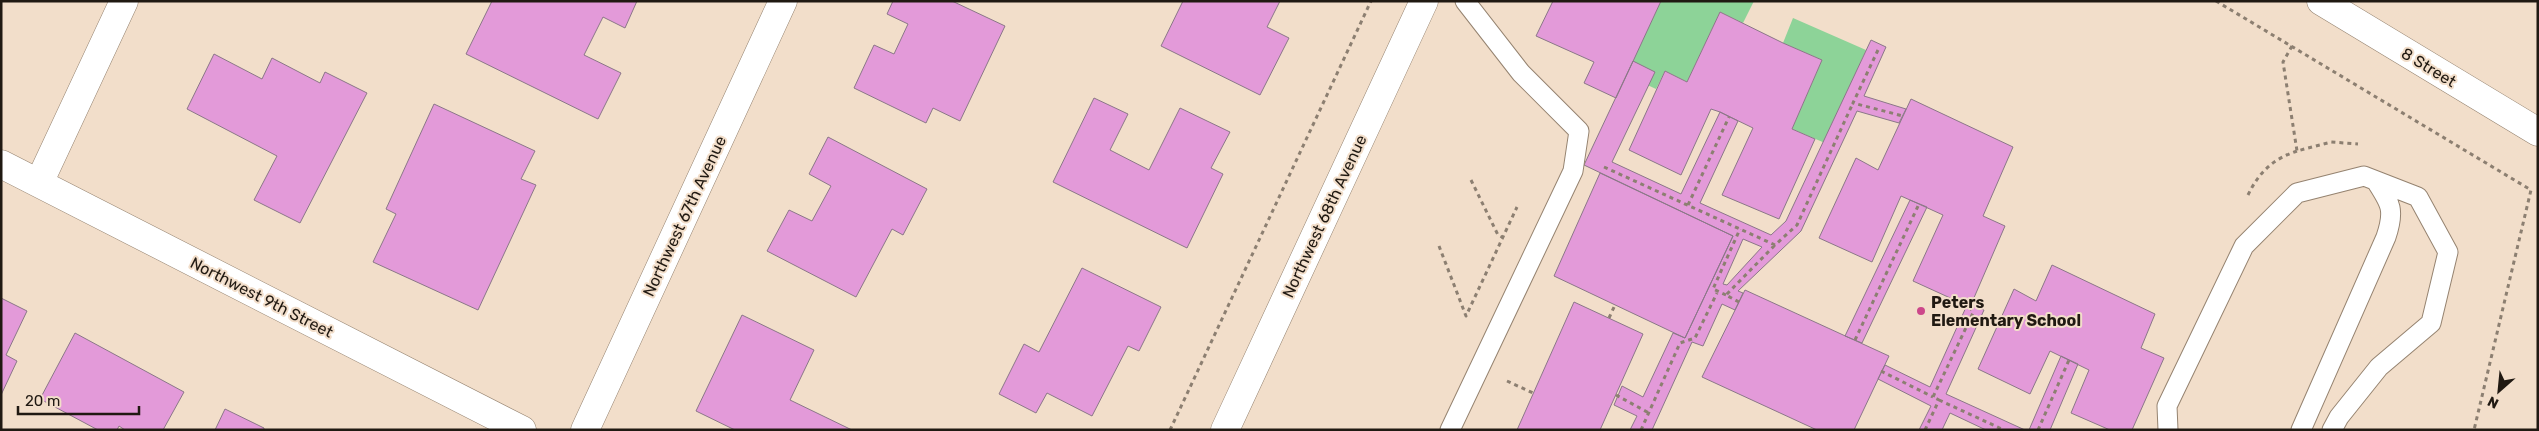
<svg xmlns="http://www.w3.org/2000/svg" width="2539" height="431" font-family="Rubik,sans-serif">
  <rect width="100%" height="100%" fill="#f2deca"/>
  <path fill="#8dd398" d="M1661,1H1754L1743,23L1720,12L1687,82L1665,71L1656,89L1626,75Z
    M1793,18L1866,50L1825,143L1792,129L1822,60L1783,43Z"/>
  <path fill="#e39ad9" stroke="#8b7788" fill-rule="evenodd" d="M492,1H637L625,28L603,17L584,55L621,73L598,119L466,54Z
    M893,1H952L1005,26L960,121L933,108L926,123L854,88L874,45L894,54L908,24L887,14Z
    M1183,1H1280L1267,27L1289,38L1260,95L1161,46Z
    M1553,1H1661L1616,98L1584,83L1594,62L1536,36Z
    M1720,12L1783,43L1822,60L1792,129L1815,139L1779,219L1722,195L1753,128L1720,112L1711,109L1681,175L1629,150L1665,71L1687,82Z
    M1871,40L1886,47L1864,96L1906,109L1899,123L1857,111L1801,231L1738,291L1743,293L1735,310L1722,304L1703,346L1692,342L1652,430H1630L1637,416L1614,405L1622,386L1643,397L1673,333L1685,338L1733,236L1584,165L1633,61L1655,72L1612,162L1681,194L1720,112L1738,121L1700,203L1771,235L1786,221ZM1743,239L1762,247L1727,285L1723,284Z
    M214,54L262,79L272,58L320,83L325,72L367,93L300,223L254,200L277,156L187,109Z
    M1094,98L1128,114L1110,150L1149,170L1180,108L1230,132L1211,168L1223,174L1187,248L1053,182Z
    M1911,99L2013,147L1983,216L2005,226L1970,307L1913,281L1943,215L1910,200L1901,196L1872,262L1819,238L1856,158L1878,170Z
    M434,104L535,151L521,179L536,185L478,310L373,262L396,214L386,209Z
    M828,137L927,189L903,235L892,229L856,297L767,251L789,210L812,221L831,186L809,174Z
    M1600,173L1733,236L1685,338L1554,276Z
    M1910,200L1927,207L1862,343L1845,336Z
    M2052,265L2155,314L2141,348L2164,358L2132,430H2110L2071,413L2089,370L2050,351L2030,394L1978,369L2014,289L2036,301Z
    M1082,268L1161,307L1139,351L1128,346L1092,416L1047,393L1036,413L999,394L1024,344L1039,352Z
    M1745,290L1889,356L1854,430H1817L1702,377Z
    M1,298L27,311L6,355L17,361L1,395Z
    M1574,302L1643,334L1600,430H1517Z
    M1971,304L1984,310L1946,394L2025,430H1986L1950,413L1942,430H1919L1931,406L1878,379L1885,365L1930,387L1967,305L1970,307Z
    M742,315L814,350L790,400L852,430H735L696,411Z
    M75,333L184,392L163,430H125L119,426L117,430H98L40,399Z
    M2061,356L2078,364L2050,430H2029Z
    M225,409L264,428V430H215Z"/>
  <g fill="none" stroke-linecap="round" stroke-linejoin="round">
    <g stroke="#958370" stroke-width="21">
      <path id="service" d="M1450,430L1573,171L1579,131L1521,73L1465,1
        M2168,430L2167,406L2244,246L2297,193L2364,176L2418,197L2448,252L2431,323L2379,367L2339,417L2332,430
        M2301,430L2386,237C2395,210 2391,204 2376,181"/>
    </g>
    <g stroke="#958370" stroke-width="29">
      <path id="minor" d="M1,164L522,430
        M39,183L124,1
        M585,430L783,1
        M1225,430L1424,1"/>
    </g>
    <g stroke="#958370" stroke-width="29">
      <path id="tertiary" d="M2321,1L2538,132"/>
    </g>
    <path stroke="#8c7f71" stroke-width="3" stroke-dasharray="4 4" stroke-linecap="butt" d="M2216,1L2531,190L2474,430
      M2292,46L2283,62L2297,151L2331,142L2358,144
      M1878,50L1853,103L1903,116
      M1604,167L1775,245L1797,225L1853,103
      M1471,180L1498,235L1506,239
      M2248,195C2259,172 2273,159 2297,151
      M1688,205L1729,117
      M1439,246L1466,316L1517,207
      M1726,295L1713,289L1740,229
      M1739,302L1726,295L1775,245
      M1609,318L1615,305
      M1855,340L1919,204
      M1881,371L1933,397
      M1507,381L1533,393
      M1616,395L1649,413
      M1939,400L2004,430
      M1170,430L1371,1
      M1641,430L1680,343L1695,338L1717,293
      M1925,430L1939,400L1933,397L1973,313L1970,307
      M2038,430L2069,360"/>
    <use href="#service" stroke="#fff" stroke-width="19"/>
    <use href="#minor" stroke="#fff" stroke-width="28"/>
    <use href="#tertiary" stroke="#fff" stroke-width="28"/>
  </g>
  <circle fill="#cc478a" stroke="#f2deca" stroke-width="2" cx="1921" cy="311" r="5"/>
  <g text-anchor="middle" stroke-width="4" stroke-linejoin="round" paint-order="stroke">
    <g font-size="16" fill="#201912" stroke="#f2deca">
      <text transform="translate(2429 67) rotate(31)" y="6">8 Street</text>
      <text transform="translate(684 216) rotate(-65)" y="6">Northwest 67th Avenue</text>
      <text transform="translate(1324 216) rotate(-65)" y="6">Northwest 68th Avenue</text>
      <text transform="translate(262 297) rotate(27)" y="6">Northwest 9th Street</text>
    </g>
    <g font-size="16" font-weight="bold" fill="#201912" stroke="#f2deca" text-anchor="start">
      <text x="1931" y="308">Peters<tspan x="1931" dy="18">Elementary School</tspan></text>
    </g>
  </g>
  <rect width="2539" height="431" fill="none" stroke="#201912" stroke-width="5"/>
  <g transform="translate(2499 391) rotate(207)" stroke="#f2deca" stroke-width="4" paint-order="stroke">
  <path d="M0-4L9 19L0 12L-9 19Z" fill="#201912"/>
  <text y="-8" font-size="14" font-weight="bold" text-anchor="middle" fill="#201912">N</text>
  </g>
  <path d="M18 406v8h121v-8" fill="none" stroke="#201912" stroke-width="2.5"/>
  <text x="25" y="406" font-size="15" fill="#201912" stroke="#f2deca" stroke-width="4" paint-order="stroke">20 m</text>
</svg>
